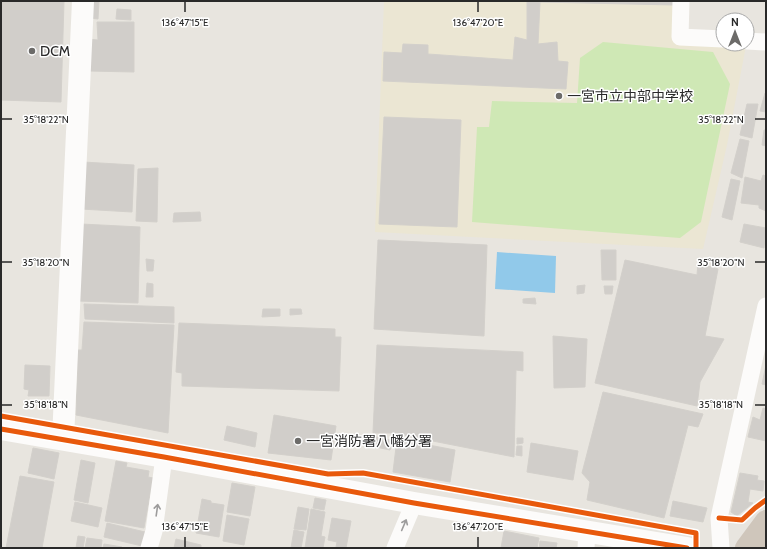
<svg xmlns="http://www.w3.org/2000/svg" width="767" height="549" font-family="Cabin,'Noto Sans JP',sans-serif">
  <rect width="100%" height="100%" fill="#e8e5df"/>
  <path fill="#ebe6d3" d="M384,1H675L674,42L746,46L727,145L703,249L375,232Z"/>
  <path fill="#cfe8b5" d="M603,42L713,52L730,84L701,222L680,238L472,222L477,127H489L492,101L577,103L580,58Z"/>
  <path fill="#91c9ea" d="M497,252L556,256L555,293L495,289Z"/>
  <path fill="#d1ceca" stroke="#d3d0cb" d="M1,1H64L61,102L1,100Z
    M90,1H99L98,19L89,18Z
    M515,1H674V5L540,2L538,44L557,42L558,61L568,62L566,89L383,81L384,52L402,53L403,44L428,45V54L513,60L515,37L527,40V1Z
    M117,9L131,10V20L116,19Z
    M97,22H134V72L89,71L87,39L98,40Z
    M765,93L766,94V112L760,111Z
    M747,104H758L752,138L740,135Z
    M384,117L461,120L457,227L379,224Z
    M764,130H766V146L762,145Z
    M740,139L749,141L742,178L731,173Z
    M83,162L134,165L132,212L81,209Z
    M158,168L157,222L136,221L138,169Z
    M763,175L766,176V211L759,208V205L741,203L745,177L761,181Z
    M731,179L740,181L732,220L722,217Z
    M200,212L201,221L173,222L174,213Z
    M81,224L140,227L138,303L78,301Z
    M744,224L766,228L764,248L740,242Z
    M378,240L487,245L484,336L374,329Z
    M601,250H616V280H602Z
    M146,259L154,260L153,271H147Z
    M625,260L697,275L698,263L718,269L705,336L724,339L700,382L697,406L595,383Z
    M147,283L153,284V297H146Z
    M585,285L584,293L577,294V286Z
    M604,286H613L612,294H605Z
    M535,298L536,304L523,303V299Z
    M84,304L174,307V323L85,319Z
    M263,309H280V316L262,317Z
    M290,309H301L302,314L290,315Z
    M84,322L174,325L168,433L76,415L78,350H82Z
    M179,323L335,329V337H341L339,391L182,386V373L176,372Z
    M553,336L587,339L585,387L554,388Z
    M377,345L523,352V371L516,370L514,457L392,433H373Z
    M25,365L50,366L49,396H28L29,390L24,389Z
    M766,365V385L762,384Z
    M603,392L703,414L698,427L688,425L664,518L587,500L590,482L582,473Z
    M763,408L766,409V441L748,437L753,417L760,420Z
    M274,415L336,426L331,460L268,453Z
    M227,426L257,433L255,447L224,440Z
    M373,436L394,441L390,450L371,446Z
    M517,438H523V443L517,444Z
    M397,439L455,450L450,482L393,472Z
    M531,443L578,451L573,480L527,472Z
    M517,446H522V456L516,455Z
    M33,448L59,453L54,479L28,473Z
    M81,460L95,463L88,503L74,500Z
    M116,461L127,463L126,467L149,471L148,477L153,478L144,528L105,521Z
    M740,473L758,476L757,480L764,481L763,491L750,489L748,502L753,503L737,516L731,512Z
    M20,476L54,482L42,548H6Z
    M232,483L255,487L250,516L227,512Z
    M315,498L326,500L324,510L313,508Z
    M202,499L211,501V503L224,505L219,537L196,533Z
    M673,501L707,508L703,522L670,516Z
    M75,502L102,508L98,527L71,521Z
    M298,507L309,509L306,530L294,529Z
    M311,509L325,512L321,536L325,537L323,548H305Z
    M227,515L249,519L244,545L223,541Z
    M332,518L351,521L346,548L336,547L337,542L328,540Z
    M107,523L145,532L142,546L104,537Z
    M294,530L304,532L301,548H291Z
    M504,531L539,538L537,548H501Z
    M78,536L85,537L83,548H76Z
    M87,538L102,540L101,548H85Z
    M176,539L201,545V548H174Z
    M540,541L557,543L556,548H539Z
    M104,544L122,547V548H103Z"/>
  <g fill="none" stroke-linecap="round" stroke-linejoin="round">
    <path stroke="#fcfbfa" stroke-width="17" d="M681,1L680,37L723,39
      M747,41L766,42
      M149,548L154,531L164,457
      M395,548L414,503
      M586,548L587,532
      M721,548L719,518L766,306"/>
    <path stroke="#fcfbfa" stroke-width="22" d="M1,429L164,457L414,503L687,548
      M63,439L83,1"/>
    <path stroke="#cfc6bb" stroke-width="22" d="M746,548L766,521
      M765,548L766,547"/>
    <g stroke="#fff" stroke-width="8">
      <path id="cycleway" d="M1,416L328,474L363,473L696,533V548
        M1,429L164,457L414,503L687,548
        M719,518L742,520L755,508L766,500"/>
    </g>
    <use href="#cycleway" stroke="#e8590c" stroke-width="5"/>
  </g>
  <defs><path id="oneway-shaft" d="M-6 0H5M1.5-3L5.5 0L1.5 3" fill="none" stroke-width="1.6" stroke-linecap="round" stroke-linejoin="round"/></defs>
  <g stroke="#9d9c9c">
    <use href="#oneway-shaft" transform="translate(157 510) rotate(-82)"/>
    <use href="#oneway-shaft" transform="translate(404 525) rotate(-67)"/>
  </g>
  <path fill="none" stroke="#292929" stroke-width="1.5" d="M185,2V12M478,2V12M2,119H12M755,119H765M2,262H12M755,262H765M2,405H12M755,405H765M185,537V547M478,537V547"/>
  <g fill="#6c6b69" stroke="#fff" stroke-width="1.5">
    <circle cx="32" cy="51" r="4"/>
    <circle cx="559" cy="96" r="4"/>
    <circle cx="298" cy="441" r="4"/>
  </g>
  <g text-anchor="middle" stroke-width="3" stroke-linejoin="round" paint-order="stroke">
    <g font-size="14" fill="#292929" stroke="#fff" text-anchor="start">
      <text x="40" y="56">DCM</text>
      <text x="567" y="101">一宮市立中部中学校</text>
      <text x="306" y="446">一宮消防署八幡分署</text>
    </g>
  </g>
  <g font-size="10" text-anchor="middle" fill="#292929" stroke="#fff" stroke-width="3" stroke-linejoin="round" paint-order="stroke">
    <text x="185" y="26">136°47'15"E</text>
    <text x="478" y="26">136°47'20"E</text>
    <text x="46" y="123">35°18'22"N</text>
    <text x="721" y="123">35°18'22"N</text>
    <text x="46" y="266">35°18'20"N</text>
    <text x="721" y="266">35°18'20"N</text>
    <text x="46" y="408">35°18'18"N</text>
    <text x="721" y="408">35°18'18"N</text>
    <text x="185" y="530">136°47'15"E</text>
    <text x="478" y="530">136°47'20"E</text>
  </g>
  <rect width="767" height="549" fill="none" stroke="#292929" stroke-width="4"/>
  <g transform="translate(735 32)"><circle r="19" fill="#ffffff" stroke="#a9a9a9"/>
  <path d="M0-3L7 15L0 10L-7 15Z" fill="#6c6b69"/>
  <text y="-6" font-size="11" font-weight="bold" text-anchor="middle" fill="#292929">N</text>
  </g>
</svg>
